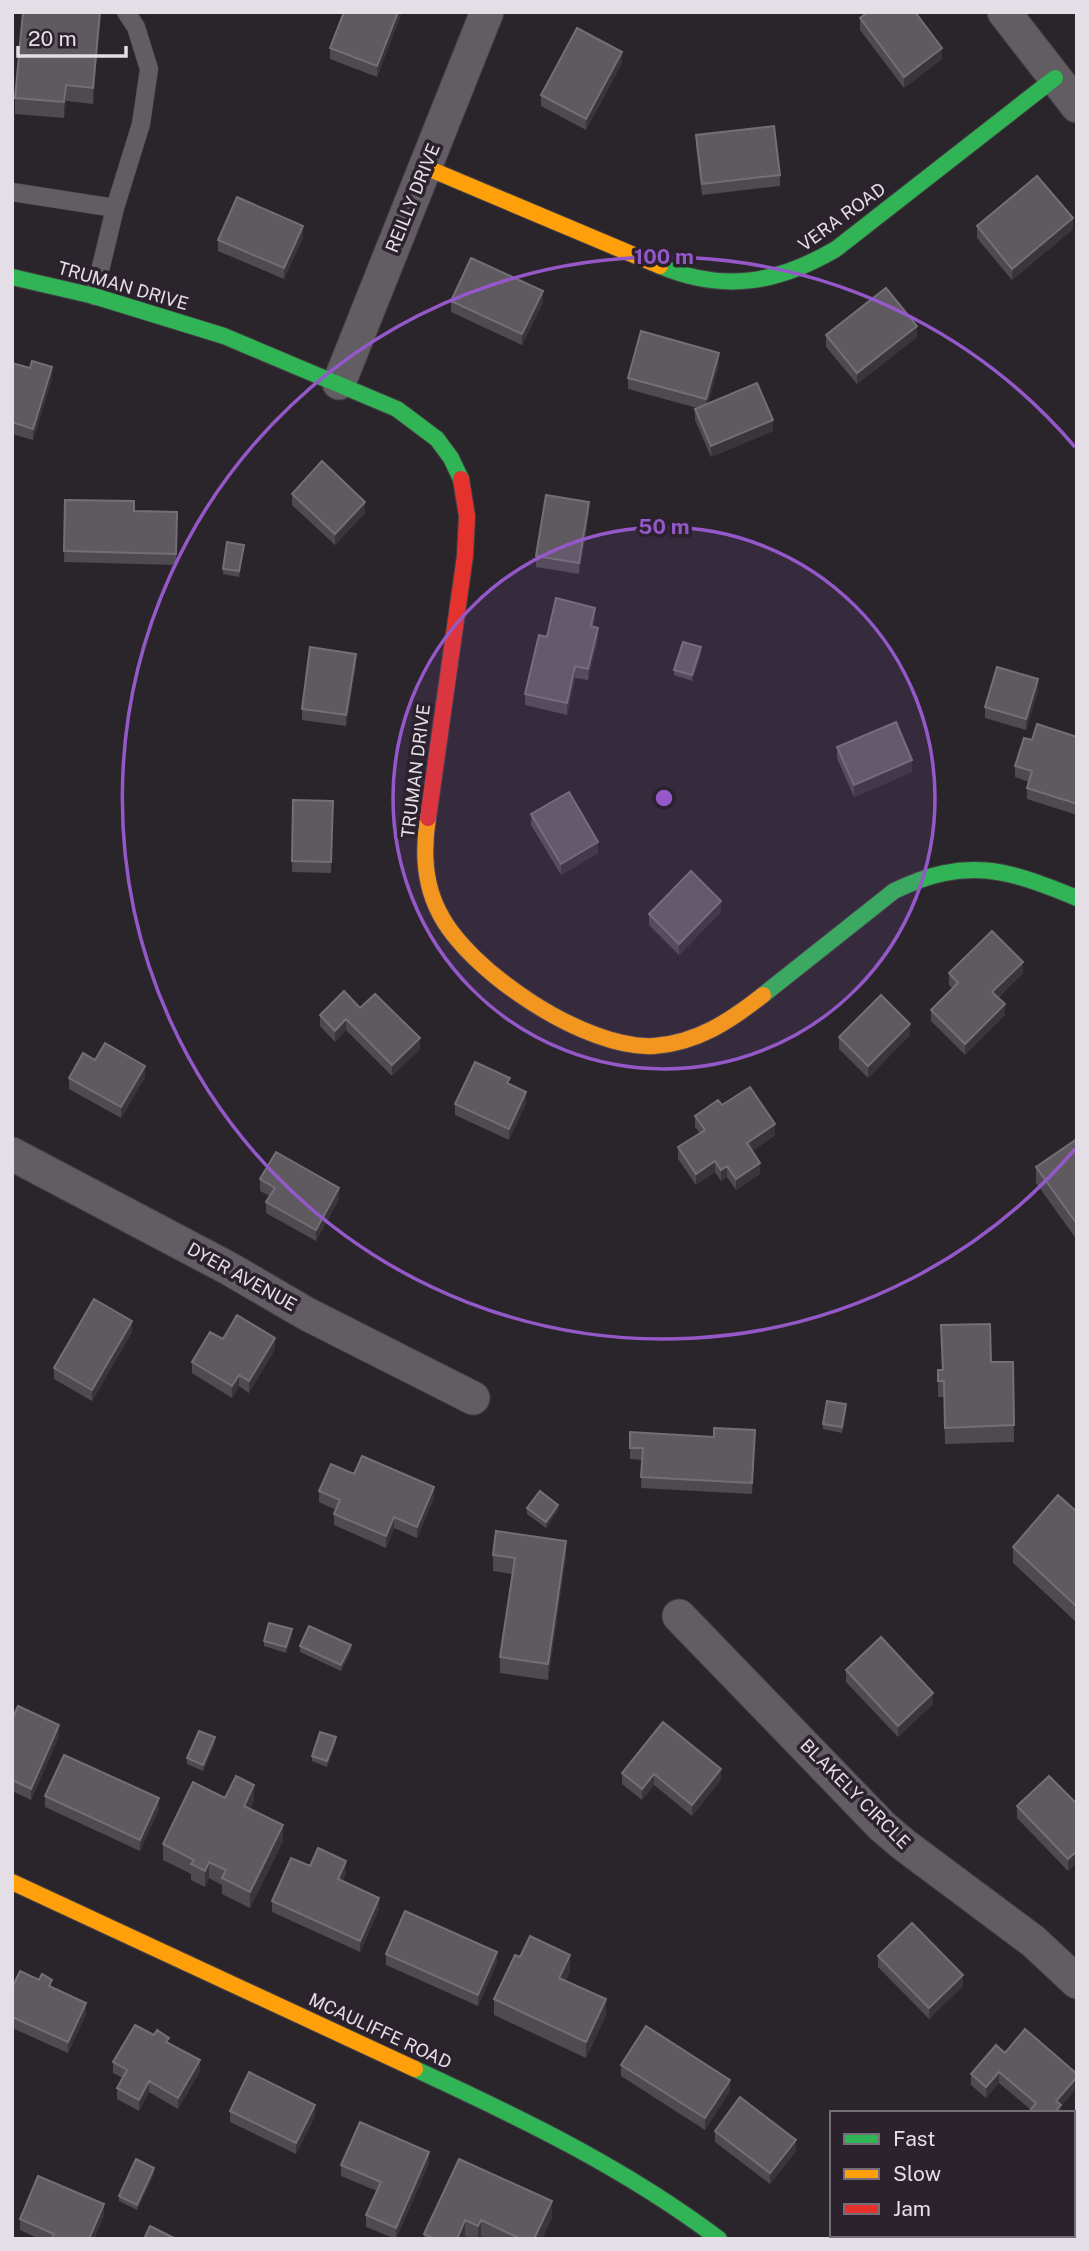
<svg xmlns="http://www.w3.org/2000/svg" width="1089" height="2251" font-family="'Public Sans',sans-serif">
  <rect width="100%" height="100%" fill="#2a252b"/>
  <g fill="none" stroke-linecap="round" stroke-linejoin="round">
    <g stroke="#444045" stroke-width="19">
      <path id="lane" d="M12,192L115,208L94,296
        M115,208L141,124L149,69L136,27L126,12"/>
    </g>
    <g stroke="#444045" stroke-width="35">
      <path id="street" d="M1004,12L1077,106
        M339,383L487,12
        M12,1154L228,1268L307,1314L473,1398
        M679,1616L882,1826L903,1844L1033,1941L1077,1982"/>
    </g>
    <g stroke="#444045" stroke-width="18">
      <path id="fast" d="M660,266C724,293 778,283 836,249L1055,78
        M12,277L94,296L224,336L397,409L437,439L451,458L461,479
        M763,995L894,891C967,856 1006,869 1077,898
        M415,2069C521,2118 625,2168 719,2239"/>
    </g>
    <g stroke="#444045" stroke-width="18">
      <path id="slow" d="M425,167L660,266
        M428,818C423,849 424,883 439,912C468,971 586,1050 654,1046C697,1043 730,1021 763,995
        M12,1882L415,2069"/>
    </g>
    <g stroke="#444045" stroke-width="18">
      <path id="jam" d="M428,818L465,556L467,516L461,479"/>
    </g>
    <use href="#lane" stroke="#615d62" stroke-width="18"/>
    <use href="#street" stroke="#615d62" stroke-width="33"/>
    <use href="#fast" stroke="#30b455" stroke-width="16"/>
    <use href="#slow" stroke="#ff9f0a" stroke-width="16"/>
    <use href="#jam" stroke="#e5322d" stroke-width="16"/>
  </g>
  <path fill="#4e4a4f" d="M100,12L93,104L66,101L64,118L15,114V98Z
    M344,12H402L377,77L330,59V48Z
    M860,18L942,59L904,88L860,30Z
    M622,63L586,130L541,106V95Z
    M696,135L780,175V186L702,195L696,146Z
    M977,226L1073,229L1012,280L977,238Z
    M303,237L284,279L218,251V240Z
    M451,301L543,302L522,345L451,312Z
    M826,335L917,337L857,384L826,347Z
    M12,363L52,378L33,440L12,434Z
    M719,364L708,403L773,431L711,457L695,420V409L697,408L628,389V378Z
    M292,494L365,513L335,545L292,505Z
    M65,500L134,511L177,512L176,565L64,562Z
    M589,514L579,574L536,567V556Z
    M244,550L239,577L223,574V569Z
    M595,619L593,627L598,639L588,680L575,678L567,715L525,705V694L547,637Z
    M701,653L692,681L674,675V670Z
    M356,665L346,726L302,720V709Z
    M1038,690L1026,730L985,718V707Z
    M1077,737V815L1027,799V788L1029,782L1015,777V766L1032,740Z
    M837,747L912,772L854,797L837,758Z
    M293,800L333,801L331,873L292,872Z
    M531,814L598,853L561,875L531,825Z
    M721,912L679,955L649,925V914Z
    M949,973H1023L998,998L1005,1015L965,1055L931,1021V1010L953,989L949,985Z
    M360,1008L420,1049L392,1076L346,1030L335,1042L320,1026V1015Z
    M910,1035L868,1078L839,1049V1037Z
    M95,1060L145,1077L121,1118L69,1089V1078Z
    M510,1084L526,1103L509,1140L455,1115V1104Z
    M722,1105L775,1135L752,1151L760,1174L736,1190L727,1177L721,1181L715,1172L696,1185L678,1159V1147L700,1133L695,1127V1116Z
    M1077,1139V1240L1036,1183V1167Z
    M260,1179L339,1199L316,1241L266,1213V1202L270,1196L260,1191Z
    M132,1332L92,1401L54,1379V1368Z
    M223,1339L275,1349L249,1393L239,1386L232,1398L192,1373V1362Z
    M991,1362H1013L1014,1442L945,1444L944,1397H938V1370Z
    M846,1410L842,1433L823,1429V1424Z
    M630,1432L714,1437L755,1442L752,1494L641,1488L642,1460L630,1459Z
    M354,1474L434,1498L417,1538L394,1528L386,1548L334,1525V1514L336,1510L319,1502V1491Z
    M527,1508L558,1510L546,1528L527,1514Z
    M1077,1512V1623L1013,1563V1547Z
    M493,1555L566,1557L548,1680L500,1673V1657L512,1574L493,1571Z
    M292,1635L286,1653L264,1646V1641Z
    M300,1646L351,1651L341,1671L300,1652Z
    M846,1670L933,1704L898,1737L846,1682Z
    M12,1719L59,1736L31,1800L12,1791Z
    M663,1722L721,1780L692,1816L654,1785L642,1800L622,1784V1773Z
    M215,1743L203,1771L187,1764V1758Z
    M336,1743L327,1767L312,1761V1756Z
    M45,1796L159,1809L140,1851L45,1807Z
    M225,1798L254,1801L250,1809L283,1841L250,1908L222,1894V1885L209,1878L205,1887L191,1880V1874L163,1860V1844Z
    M1077,1804V1862L1068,1871L1017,1818V1806Z
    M310,1866L346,1873L342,1881L379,1909L360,1952L272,1912V1901Z
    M386,1954L497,1963L478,2006L386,1965Z
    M878,1956L963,1986L929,2019L878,1967Z
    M520,1957L570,1971L566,1980L606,2015L586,2058L494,2015V1999Z
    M52,1987L86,2014L68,2053L12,2028V1988Z
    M169,2044L200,2071L178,2109L149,2092L139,2111L117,2099V2088L123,2078L113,2073V2062Z
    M1005,2053L1077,2074V2088L1061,2106V2113L1031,2110L999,2083L986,2098L971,2085V2074Z
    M621,2065L730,2091L705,2130L621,2076Z
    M230,2111L315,2116L296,2154L230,2122Z
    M715,2131L796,2151L770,2184L715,2142Z
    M459,2159L552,2217L542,2239H487L481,2236L480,2239H470L465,2236L464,2239H424V2234Z
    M429,2163L396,2239L366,2227V2215L377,2191L341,2176V2165Z
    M154,2174L137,2210L119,2201V2196Z
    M104,2215L94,2239H39L20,2230V2219Z
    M832,2217V2234L829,2231V2220Z
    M833,2235H909L913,2239H836Z"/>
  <path fill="#39353a" d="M100,12V20L93,104V88Z
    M398,12H402L377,77V66Z
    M942,48V59L904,88V77Z
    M622,52V63L586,130V119Z
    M66,85V101L64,118V102Z
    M1073,218V229L1012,280V269Z
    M303,226V237L284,279V268Z
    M543,291V302L522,345V334Z
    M917,326V337L857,384V373Z
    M719,353V364L706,410V399Z
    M52,367V378L33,440V429Z
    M773,420V431L711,457V446Z
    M365,502V513L335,545V534Z
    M589,502V514L579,574V563Z
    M595,608V619L591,637V626Z
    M598,628V639L588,680V669Z
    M701,647V653L692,681V675Z
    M356,654V665L346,726V715Z
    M575,666V678L567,715V703Z
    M1038,679V690L1026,730V719Z
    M912,760V772L854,797V785Z
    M598,842V853L561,875V864Z
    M721,901V912L679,955V944Z
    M1023,962V973L992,1003V992Z
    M1005,1004V1015L965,1055V1044Z
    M346,1019V1030L335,1042V1031Z
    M910,1024V1035L868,1078V1066Z
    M420,1038V1049L392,1076V1065Z
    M145,1066V1077L121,1118V1107Z
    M526,1092V1103L509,1140V1129Z
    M775,1124V1135L747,1154V1143Z
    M715,1161V1172L696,1185V1174Z
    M760,1163V1174L736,1190V1179Z
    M727,1166V1177L721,1181V1170Z
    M339,1188V1199L316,1241V1230Z
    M132,1321V1332L92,1401V1390Z
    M275,1338V1349L249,1393V1381Z
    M239,1375V1386L232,1398V1386Z
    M434,1487V1498L417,1538V1527Z
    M558,1505V1510L546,1528V1522Z
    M394,1517V1528L386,1548V1536Z
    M566,1541V1557L548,1680V1664Z
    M292,1629V1635L286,1653V1647Z
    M351,1645V1651L341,1671V1665Z
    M933,1693V1704L898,1737V1726Z
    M59,1725V1736L31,1800V1789Z
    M215,1737V1743L203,1771V1765Z
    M336,1737V1743L327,1767V1761Z
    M721,1769V1780L692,1816V1805Z
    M654,1774V1785L642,1800V1789Z
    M254,1785V1801L244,1822V1806Z
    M159,1798V1809L140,1851V1840Z
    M283,1825V1841L250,1908V1892Z
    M1077,1851V1862L1068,1871V1859Z
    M346,1861V1873L338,1890V1879Z
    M209,1862V1878L205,1887V1871Z
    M379,1898V1909L360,1952V1941Z
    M497,1952V1963L478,2006V1995Z
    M570,1955V1971L559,1994V1978Z
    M963,1975V1986L929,2019V2008Z
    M606,1999V2015L586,2058V2042Z
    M86,2003V2014L68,2053V2042Z
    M200,2060V2071L178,2109V2098Z
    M999,2072V2083L986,2098V2087Z
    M1077,2077V2088L1061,2106V2113H1054L1056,2101Z
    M730,2080V2091L705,2130V2118Z
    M149,2081V2092L139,2111V2100Z
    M315,2105V2116L296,2154V2143Z
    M796,2140V2151L770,2184V2173Z
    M429,2152V2163L396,2239V2228Z
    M154,2168V2174L137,2210V2205Z
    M552,2201V2217L542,2239H534Z
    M104,2204V2215L94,2239H89Z
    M465,2220V2236L464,2239H457Z
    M481,2220V2236L480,2239H478V2226Z"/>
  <path fill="#5e5a60" stroke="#736f75" stroke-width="2" d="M23,12H100L93,88L66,85L64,102L15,98Z
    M344,12H398L377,66L330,48Z
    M868,12H915L942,48L904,77L860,18Z
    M577,28L622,52L586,119L541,95Z
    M774,126L780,175L702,184L696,135Z
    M1037,176L1073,218L1012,269L977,226Z
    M237,197L303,226L284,268L218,240Z
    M471,258L543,291L522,334L451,301Z
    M886,288L917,326L857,373L826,335Z
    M641,331L719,353L706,399L628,378Z
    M32,361L52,367L33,429L12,422V363L30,368Z
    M757,383L773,420L711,446L695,409Z
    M322,461L365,502L335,534L292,494Z
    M546,495L589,502L579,563L536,556Z
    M65,500L134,501V511L177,512L176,554L64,551Z
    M227,542L244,545L239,571L223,569Z
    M556,598L595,608L591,626L598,628L588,669L575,666L567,703L525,694L539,635L547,637Z
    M683,642L701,647L692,675L674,670Z
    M310,647L356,654L346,715L302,709Z
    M997,667L1038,679L1026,719L985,707Z
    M896,722L912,760L854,785L837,747Z
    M1037,724L1077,737V804L1027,788L1032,771L1015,766L1024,738L1032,740Z
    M569,792L598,842L561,864L531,814Z
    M293,800L333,801L331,862L292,861Z
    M691,871L721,901L679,944L649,914Z
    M992,931L1023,962L992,992L1005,1004L965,1044L931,1010L958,983L949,973Z
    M344,991L360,1008L375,994L420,1038L392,1065L346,1019L335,1031L320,1015Z
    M881,995L910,1024L868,1066L839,1037Z
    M105,1043L145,1066L121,1107L69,1078L83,1053L95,1060Z
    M475,1062L510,1078L507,1083L526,1092L509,1129L455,1104Z
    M750,1087L775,1124L747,1143L760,1163L736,1179L727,1166L721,1170L715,1161L696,1174L678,1147L705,1130L695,1116L718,1100L722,1105Z
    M1077,1139V1224L1036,1167Z
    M276,1152L339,1188L316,1230L266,1202L275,1188L260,1179Z
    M94,1299L132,1321L92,1390L54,1368Z
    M237,1315L275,1338L249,1381L239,1375L232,1386L192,1362L210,1332L223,1339Z
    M990,1324L991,1362H1013L1014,1425L945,1428L944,1381H938V1370H943L941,1325Z
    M827,1401L846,1404L842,1427L823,1424Z
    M714,1428L755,1430L752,1483L641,1477L643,1448H630V1432L714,1437Z
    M362,1456L434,1487L417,1527L394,1517L386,1536L334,1514L340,1500L319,1491L331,1464L354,1474Z
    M540,1491L558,1505L546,1522L527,1508Z
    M1058,1495L1077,1512V1607L1013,1547Z
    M496,1531L566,1541L548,1664L500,1657L515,1558L493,1555Z
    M269,1623L292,1629L286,1647L264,1641Z
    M309,1626L351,1645L341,1665L300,1646Z
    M881,1637L933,1693L898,1726L846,1670Z
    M18,1706L59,1725L31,1789L12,1780V1719Z
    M663,1722L721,1769L692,1805L654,1774L642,1789L622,1773Z
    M199,1731L215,1737L203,1765L187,1758Z
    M320,1732L336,1737L327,1761L312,1756Z
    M64,1755L159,1798L140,1840L45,1796Z
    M236,1776L254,1785L244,1806L283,1825L250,1892L222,1878L226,1870L209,1862L205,1871L191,1864L194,1860L163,1844L193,1782L225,1798Z
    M1049,1776L1077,1804V1851L1068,1859L1017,1806Z
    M318,1848L346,1861L338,1879L379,1898L360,1941L272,1901L291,1858L310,1866Z
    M405,1911L497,1952L478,1995L386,1954Z
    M912,1923L963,1975L929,2008L878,1956Z
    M530,1936L570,1955L559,1978L606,1999L586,2042L494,1999L515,1955L520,1957Z
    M20,1971L39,1980L42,1974L52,1980L49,1986L86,2003L68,2042L12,2017V1988Z
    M135,2025L154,2035L157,2030L169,2038L166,2042L200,2060L178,2098L149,2081L139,2100L117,2088L127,2070L113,2062Z
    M646,2026L730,2080L705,2118L621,2065Z
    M1025,2029L1077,2074V2077L1056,2101L1061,2105L1054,2113H1028L1036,2103L999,2072L986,2087L971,2074L996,2045L1005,2053Z
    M249,2072L315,2105L296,2143L230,2111Z
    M740,2097L796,2140L770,2173L715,2131Z
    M360,2122L429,2152L396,2228L366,2215L381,2182L341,2165Z
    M136,2159L154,2168L137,2205L119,2196Z
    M459,2159L552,2201L534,2239H521L481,2220L478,2226L465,2220L457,2239H435L424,2234Z
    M38,2176L104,2204L89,2239H52L54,2234L20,2219Z
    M150,2226L176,2239H144Z
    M844,2235H909L913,2239H847Z"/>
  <circle cx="664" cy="798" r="271" fill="#9558c9" fill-opacity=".12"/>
  <g fill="none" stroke="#9558c9" stroke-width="3.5">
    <circle cx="664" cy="798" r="271"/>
    <path d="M1075 1149A541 541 0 1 1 1075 447"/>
  </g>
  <g text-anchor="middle" stroke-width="7" stroke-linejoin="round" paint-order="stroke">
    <g font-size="18" fill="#e4dee6" stroke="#2b222e">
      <text transform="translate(413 198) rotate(-68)" y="6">REILLY DRIVE</text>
      <text transform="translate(842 217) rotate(-36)" y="6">VERA ROAD</text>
      <text transform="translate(123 286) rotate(16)" y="6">TRUMAN DRIVE</text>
      <text transform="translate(416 771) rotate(-83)" y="6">TRUMAN DRIVE</text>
      <text transform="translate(242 1277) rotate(29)" y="6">DYER AVENUE</text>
      <text transform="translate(855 1794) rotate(45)" y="6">BLAKELY CIRCLE</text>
      <text transform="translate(380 2031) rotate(25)" y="6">MCAULIFFE ROAD</text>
    </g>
  </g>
  <circle cx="664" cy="798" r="10" fill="#9558c9" stroke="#2b222e" stroke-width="3.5"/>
  <g font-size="21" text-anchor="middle" font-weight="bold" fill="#9558c9" stroke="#2b222e" stroke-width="7" stroke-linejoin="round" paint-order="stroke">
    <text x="664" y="264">100 m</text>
    <text x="664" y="534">50 m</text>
  </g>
  <rect width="1089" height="2251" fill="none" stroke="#e4dee6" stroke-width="28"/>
  <rect x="830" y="2111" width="245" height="126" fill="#2b222e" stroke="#756d78" stroke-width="2"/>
  <rect x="844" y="2134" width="35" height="10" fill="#30b455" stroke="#756d78" stroke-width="2"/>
  <text x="893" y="2146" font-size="21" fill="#e4dee6">Fast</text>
  <rect x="844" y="2169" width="35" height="10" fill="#ff9f0a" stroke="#756d78" stroke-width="2"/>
  <text x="893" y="2181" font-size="21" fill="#e4dee6">Slow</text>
  <rect x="844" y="2204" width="35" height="10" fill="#e5322d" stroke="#756d78" stroke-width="2"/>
  <text x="893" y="2216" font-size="21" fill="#e4dee6">Jam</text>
  <path d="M18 46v10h108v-10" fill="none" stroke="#e4dee6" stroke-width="3.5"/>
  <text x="28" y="46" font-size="21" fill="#e4dee6" stroke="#2b222e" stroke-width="5" paint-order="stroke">20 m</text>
</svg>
